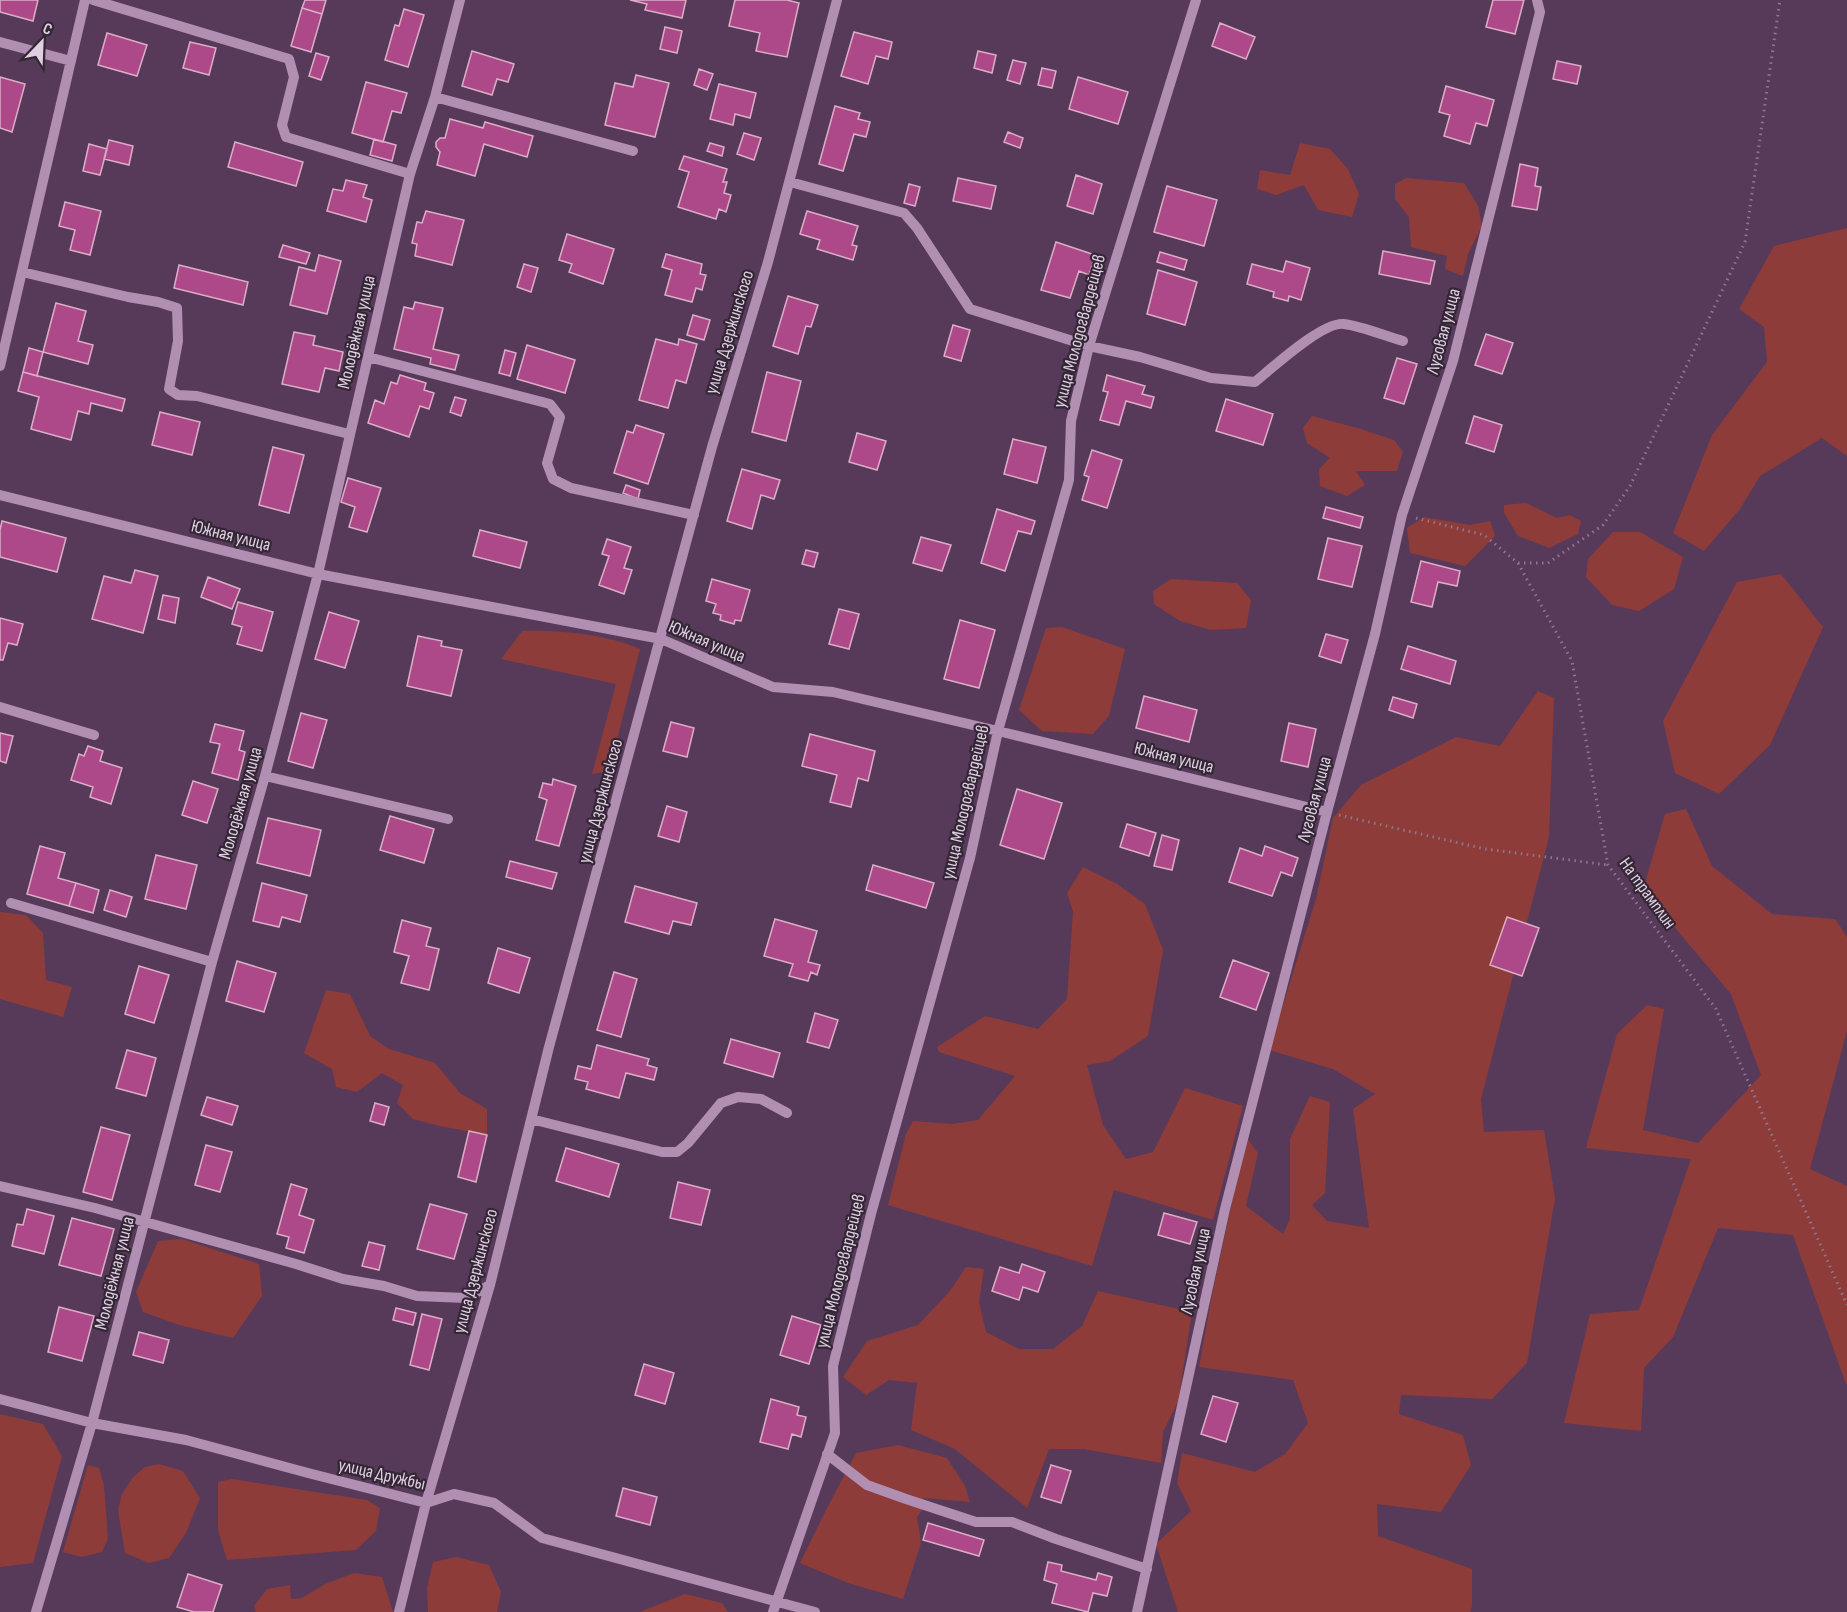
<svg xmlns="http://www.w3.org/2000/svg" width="1847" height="1612" font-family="'Sofia Sans Condensed',sans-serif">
  <rect width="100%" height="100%" fill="#573a59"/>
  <path fill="#8e3c39" d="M1300,143L1330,149L1348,169L1359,194L1352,217L1318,210L1304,185L1276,195L1257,189L1260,170L1290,175Z
    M1406,178L1464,183L1478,206L1482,226L1468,254L1463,276L1445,269L1447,256L1411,247L1409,217L1395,199V184Z
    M1847,228V456L1822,438L1760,476L1740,509L1704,551L1673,533L1712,435L1767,362L1764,327L1739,309L1774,246Z
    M1312,416L1361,429L1394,440L1403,452L1397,471H1356L1365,485L1347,496L1320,486L1319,469L1330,458L1307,443L1303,428Z
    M1526,503L1557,518L1570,515L1581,521L1578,534L1549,548L1518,536L1504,513V505Z
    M1424,517L1470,525L1490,521L1495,536L1465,566L1410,553L1407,528Z
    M1613,532H1640L1683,557L1674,589L1639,611L1612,605L1586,577L1588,559Z
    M1781,574L1823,627L1770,745L1719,794L1675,773L1663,721L1737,582Z
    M1171,579L1237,583L1251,600L1246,628L1211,630L1180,621L1154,604L1153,591Z
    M1062,627L1125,649L1109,716L1093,734L1042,731L1019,710L1046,628Z
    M522,631C559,630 605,634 640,649L609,771L592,774L616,684L501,659Z
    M1538,691L1554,698L1549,837L1481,1099L1484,1132L1544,1130L1555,1198L1527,1363L1492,1399L1401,1395L1399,1414L1463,1435L1471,1465L1441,1512L1377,1504L1378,1536L1472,1569V1606L1470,1612H1178L1156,1544L1191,1511L1177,1483L1182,1453L1255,1472L1285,1454L1308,1423L1293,1380L1199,1367L1213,1290L1246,1137L1258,1153L1246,1206L1283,1234L1290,1219V1139L1310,1096L1330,1102L1325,1193L1312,1205L1327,1221L1369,1228L1353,1109L1375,1094L1333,1069L1269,1050L1316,899L1333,818L1361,785L1456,737L1500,746Z
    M1686,809L1712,866L1772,914L1835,919L1847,937V1031L1810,1169L1847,1186V1384H1846L1793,1235L1718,1228L1673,1337L1644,1368L1641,1431L1564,1423L1590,1314L1639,1310L1691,1159L1586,1148L1617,1034L1647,1005L1664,1009L1643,1130L1698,1143L1761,1075L1731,994L1643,890L1665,814Z
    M1083,867L1117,884L1145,904L1163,950L1148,1036L1110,1061L1087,1065L1103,1125L1126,1159L1153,1152L1185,1088L1243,1106L1213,1220L1114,1190L1092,1266L888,1205L906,1134L913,1121L952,1124L978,1120L1015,1076L939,1052L937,1047L985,1016L1038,1029L1067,999L1073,911L1067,893Z
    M0,912L26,915L43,933L46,980L72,987L63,1017L0,999Z
    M326,990L350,994L370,1036L389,1049L435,1063L460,1093L487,1109V1135L440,1126L413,1119L397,1103L403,1085L382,1073L357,1092L336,1087L332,1069L304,1053Z
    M182,1239L259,1264L262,1296L233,1338L179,1325L143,1312L136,1292L158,1241Z
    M966,1267L984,1269L979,1302L986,1332L1019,1349H1053L1082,1326L1098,1291L1192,1312L1178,1402L1163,1432L1161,1463L1084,1449H1049L1027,1508L955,1449L911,1430L917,1383L889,1380L866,1395L843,1377L867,1341L918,1325L950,1291Z
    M0,1414L43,1424L62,1456L33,1563L0,1567Z
    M898,1445L947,1458L965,1486L970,1502L924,1498L923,1509L917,1517L921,1543L903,1599L848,1583L800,1563L826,1510L856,1453Z
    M159,1464L183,1471L200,1498L186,1533L169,1558L149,1563L125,1553L118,1510L122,1494L133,1477L145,1467Z
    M88,1465L99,1468L104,1485L108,1538L102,1552L81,1557L63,1552Z
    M232,1479L367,1500L380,1508L376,1531L356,1550L227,1560L218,1530V1482Z
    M456,1557L489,1565L501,1592L497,1612H428L427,1588L433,1562Z
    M354,1573L382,1577L393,1612H256L254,1606L267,1589L290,1585L291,1599L302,1598L325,1584Z
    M685,1594L722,1603L728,1612H640Z"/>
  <path fill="#ad4988" stroke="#dbaec7" stroke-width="1.5" d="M0,0H38L33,21L0,12Z
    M305,0H326L322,14L302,8Z
    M630,0H686L682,18L645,10L647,4Z
    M735,0H787L799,3L787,57L756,51L760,33L729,26Z
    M1493,0H1524L1515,34L1486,27Z
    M302,8L322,14L311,52L291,46Z
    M404,9L424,15L408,67L385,60L395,25L399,26Z
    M1220,23L1255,37L1246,59L1212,46Z
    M665,27L682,31L677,53L660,49Z
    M854,32L892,42L888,59L876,56L868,84L841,76Z
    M107,33L147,45L137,76L98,65Z
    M190,42L216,48L209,75L183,68Z
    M472,51L514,64L508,82L497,79L492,95L462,86Z
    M978,51L996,55L992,73L974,68Z
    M316,53L329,57L321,80L309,76Z
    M1013,60L1026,63L1020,84L1007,80Z
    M1557,61L1581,66L1577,84L1553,79Z
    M1042,68L1056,71L1052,88L1038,85Z
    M699,69L713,74L707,90L694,85Z
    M636,75L669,83L655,137L605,125L615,83L633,87Z
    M0,77L25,84L12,132L0,128Z
    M1078,77L1128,92L1118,124L1069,109Z
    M366,82L407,93L401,113L392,111L383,142L352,133Z
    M719,84L756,93L750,118L735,114L733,125L710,119Z
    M1446,86L1494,100L1487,126L1476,123L1470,144L1444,136L1450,115L1439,112Z
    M835,106L860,113L858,119L870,122L866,137L854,134L843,171L819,164Z
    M450,119L483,128L485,122L533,136L527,157L484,144L475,176L437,165L440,152L436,147V142L440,138H445Z
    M1008,132L1023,138L1020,148L1004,142Z
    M744,133L761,138L754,160L737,154Z
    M374,139L396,145L392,161L370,155Z
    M109,140L133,146L129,165L104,159Z
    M235,142L303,162L296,186L228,167Z
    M710,143L724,147L722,156L707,151Z
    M89,144L107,149L100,175L83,171Z
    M684,156L727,169L723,182H727L724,193L731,195L726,212L719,209L716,219L678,207L689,172L679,169Z
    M1520,164L1538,168L1535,186L1541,187L1537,210L1512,206Z
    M1076,175L1102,184L1093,214L1067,206Z
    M958,178L996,186L991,209L953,201Z
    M346,180L367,185L363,197L372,200L366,222L327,211L333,189L343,191Z
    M909,184L920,187L915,206L904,203Z
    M1167,186L1217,200L1204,246L1154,232Z
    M65,202L101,211L90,255L70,250L75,230L59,226Z
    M426,211L464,220L452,265L415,256L417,244L412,243L417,222L422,223Z
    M807,211L858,226L852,245L857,246L853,260L817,249L820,240L800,234Z
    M567,234L614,249L603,284L569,272L572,264L559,260Z
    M1056,242L1095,255L1089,275L1079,271L1070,298L1041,290Z
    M283,245L310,253L306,264L279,257Z
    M1383,251L1435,261L1430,284L1379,274Z
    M1160,252L1187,260L1184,270L1157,262Z
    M666,254L702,264L700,274L706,275L702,290L696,288L692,302L665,295L672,270L662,267Z
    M319,255L341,261L327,314L290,305L299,267L315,271Z
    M1286,261L1310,268L1301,300L1289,296L1288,301L1273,297L1274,292L1247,284L1252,264L1283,272Z
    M524,264L538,268L531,292L517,287Z
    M179,265L248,282L243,305L174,288Z
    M1158,270L1197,282L1185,325L1147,314Z
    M788,296L818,305L811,327L806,326L798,354L773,346Z
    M415,302L443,308L433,349L459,355L455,370L430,364L431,358L394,349L404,307L413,309Z
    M56,303L86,311L78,341L93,345L88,364L43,352Z
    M693,315L710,320L704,340L687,335Z
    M953,325L970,330L961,361L944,356Z
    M294,332L315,336L313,345L343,352L339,371L325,368L319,392L282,384Z
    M1486,334L1513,343L1502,374L1475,365Z
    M656,339L678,345L679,339L697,344L686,383L676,380L668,408L639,400Z
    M527,345L575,360L565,393L517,379Z
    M29,348L43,352L37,376L23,372Z
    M505,350L516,353L510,376L499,373Z
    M1397,358L1417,364L1404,404L1384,398Z
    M23,372L125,399L122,411L91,403L89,414L78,411L71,440L31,429L39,397L18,391Z
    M767,372L801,381L786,441L752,432Z
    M400,375L426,383L424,390L434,393L429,409L420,406L409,437L368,423L375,400L384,404L391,382L397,384Z
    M1107,375L1145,386L1142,394L1154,397L1151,408L1126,401L1119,425L1100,420L1108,392L1103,391Z
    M455,397L466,400L461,416L450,412Z
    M1226,399L1273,414L1263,445L1216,431Z
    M160,412L200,422L192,455L152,445Z
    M1474,416L1502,425L1494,452L1466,443Z
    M636,425L664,434L648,484L614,473L627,431L633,433Z
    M857,433L886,441L877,470L849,462Z
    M1013,439L1046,447L1037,483L1004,474Z
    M273,447L304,455L289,513L259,505Z
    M1092,450L1122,460L1107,508L1082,500L1089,477L1084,475Z
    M742,469L780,480L774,499L761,495L752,529L727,521Z
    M348,478L381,488L367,532L349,527L355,507L341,502Z
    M626,485L640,490L638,499L623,493Z
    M1326,507L1363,517L1360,528L1323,518Z
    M997,509L1035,521L1031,534L1018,531L1005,571L981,563Z
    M2,521L66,538L57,572L0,557V530Z
    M480,530L527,542L520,568L473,556Z
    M921,537L951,545L942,571L913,563Z
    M1328,538L1362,546L1352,587L1318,579Z
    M607,539L631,547L624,568L632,570L624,594L599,585L609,556L602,554Z
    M806,550L818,553L814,567L802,564Z
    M1421,561L1460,571L1457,586L1438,582L1432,607L1411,602Z
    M135,570L158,576L143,633L92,619L104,576L131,583Z
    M208,577L240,589L232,609L201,597Z
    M712,579L750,590L741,621L735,620L734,624L720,620L721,615L713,613L716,604L706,601Z
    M163,595L179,598L175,623L158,619Z
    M238,602L273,612L262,651L237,644L242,627L232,624Z
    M839,609L859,614L849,649L829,644Z
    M329,612L359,621L345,668L315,659Z
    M0,618L23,624L17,645L8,643L3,660H0Z
    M960,620L995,630L979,688L944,679Z
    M1326,634L1348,640L1341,663L1319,656Z
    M418,636L442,641L441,646L462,650L451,696L407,686Z
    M1408,646L1456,661L1450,684L1401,669Z
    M1144,696L1197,710L1189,742L1136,728Z
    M1393,697L1417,704L1413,718L1389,710Z
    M301,713L327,720L313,768L288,761Z
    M671,722L694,728L687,757L663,751Z
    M1289,723L1316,729L1308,767L1281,761Z
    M215,724L244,731L239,750L245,752L238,780L212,773L220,744L210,742Z
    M0,733L13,736L6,763L0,761Z
    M810,734L875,751L868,781L858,778L851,807L830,802L837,775L802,766Z
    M88,746L103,751L100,761L122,768L111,804L90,797L93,787L71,780L79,754L84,756Z
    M553,779L576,786L559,846L536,840L547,800L539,797L543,783L552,785Z
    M193,781L218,789L207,823L182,815Z
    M1017,789L1062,803L1044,859L1000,845Z
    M667,806L687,812L679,842L658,836Z
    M390,816L434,829L424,863L380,850Z
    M268,818L321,830L310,876L257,863Z
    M1127,824L1156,833L1149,856L1120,847Z
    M1162,835L1179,840L1172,870L1154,866Z
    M40,846L65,853L58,878L76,883L69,906L27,894Z
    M1265,846L1298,858L1292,876L1281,872L1272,896L1229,882L1240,848L1262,856Z
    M156,855L197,865L186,909L145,899Z
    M510,861L557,873L552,889L506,877Z
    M873,865L934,883L926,908L866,890Z
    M76,883L99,890L93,913L69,906Z
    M262,883L307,895L300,922L282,917L279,927L253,921Z
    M635,886L697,903L691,925L673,921L669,934L625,922Z
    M110,890L132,897L126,917L104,910Z
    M1507,917L1539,928L1522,976L1490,965Z
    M775,919L817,931L808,962L820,965L817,975L811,972L808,981L789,976L793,964L764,956Z
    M402,920L431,928L426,946L439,949L429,990L401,983L409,956L394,952Z
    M498,948L530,958L519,993L488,983Z
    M1233,960L1269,973L1256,1010L1220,997Z
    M237,961L276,973L264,1012L226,1001Z
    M139,966L169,975L154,1023L125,1014Z
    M614,972L637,979L621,1037L597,1030Z
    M815,1013L838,1020L829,1048L807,1042Z
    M731,1039L780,1053L773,1077L724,1063Z
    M597,1045L649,1059L647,1065L657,1068L654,1080L626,1073L619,1098L586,1089L588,1082L575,1079L578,1066L591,1069Z
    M127,1050L156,1058L146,1096L116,1088Z
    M207,1097L238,1106L232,1125L201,1115Z
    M375,1103L389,1107L384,1125L370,1121Z
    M101,1127L130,1135L112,1200L83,1192Z
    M469,1131L487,1135L476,1182L458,1177Z
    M206,1145L232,1152L220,1192L195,1185Z
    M566,1148L619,1164L609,1197L556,1181Z
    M678,1182L710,1190L701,1225L670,1218Z
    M291,1184L307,1189L299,1215L314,1220L304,1253L286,1248L289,1237L277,1234Z
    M430,1204L467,1214L454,1259L417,1249Z
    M27,1209L54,1216L44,1254L12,1246L17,1224L23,1225Z
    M1164,1213L1197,1222L1190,1244L1158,1235Z
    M72,1218L114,1229L101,1276L59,1265Z
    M369,1242L385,1246L379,1270L362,1266Z
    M1022,1264L1045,1272L1038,1292L1023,1287L1019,1300L992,1291L1000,1267L1019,1273Z
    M59,1307L94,1316L82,1361L48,1352Z
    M396,1308L416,1313L413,1325L393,1320Z
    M422,1314L442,1319L429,1370L410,1365Z
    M792,1316L821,1325L809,1364L780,1355Z
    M139,1332L169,1340L163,1363L133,1355Z
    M644,1364L674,1373L665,1404L635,1395Z
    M1213,1396L1238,1403L1226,1442L1201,1434Z
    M771,1399L799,1407L797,1415L806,1417L801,1437L792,1434L788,1449L760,1442Z
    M1051,1465L1071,1471L1061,1503L1041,1497Z
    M623,1488L657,1497L650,1525L616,1516Z
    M928,1523L984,1540L979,1556L923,1540Z
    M1048,1562L1062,1565L1061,1571L1096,1580L1098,1573L1112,1577L1107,1596L1093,1593L1088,1612L1052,1603L1057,1584L1044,1580Z
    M188,1574L222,1585L213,1612H194L177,1607Z"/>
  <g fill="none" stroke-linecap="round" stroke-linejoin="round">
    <path stroke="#8f7690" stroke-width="3" stroke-dasharray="1.5 4.5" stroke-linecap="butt" d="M1416,518L1484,535L1518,563L1572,661L1608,865L1716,1009L1847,1305
      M1518,563H1548L1603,525L1630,486L1745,242L1780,0
      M1339,815L1485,849L1608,865"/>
    <path stroke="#b08fb2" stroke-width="10" d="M93,0L289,59L294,77L282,125L286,137L410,174
      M0,42L71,61
      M435,97L633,151
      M790,182L904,213L917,228L970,309L1089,346L1140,357L1211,378L1255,382C1272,368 1323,321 1344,324C1361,326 1385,336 1403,341
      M22,272L128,297L158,302L177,308L178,341L169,389L178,395L197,396L349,434
      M368,357L550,404L560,417L547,463L553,479L571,488L694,515
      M0,366L85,0
      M0,495L318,574L661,639L773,687L833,692L998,731L1327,812
      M0,707L94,735
      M265,776L448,819
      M11,903L212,962
      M531,1119L662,1152H677L688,1143L721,1103L738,1097L761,1099L787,1113
      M0,1186L95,1208L296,1264L343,1279L384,1286L417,1296L466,1298L490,1285
      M0,1399L92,1423L186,1440L308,1473L426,1503L454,1494L494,1503L542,1538L815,1612
      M827,1454L867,1485L906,1499L976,1522H1012L1056,1539L1147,1569
      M36,1612L92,1423L212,962L265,776L318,574L410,174L435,97L460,0
      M399,1612L426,1503L490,1285L549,1047L712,447L768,262L837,0
      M773,1612L835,1433L833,1366L871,1214L970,858L998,731L1069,480L1071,421L1089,346L1196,0
      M1137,1612L1225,1209L1327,812L1375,634L1402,515L1453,361L1540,12L1537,0"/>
  </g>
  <g text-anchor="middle" stroke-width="4.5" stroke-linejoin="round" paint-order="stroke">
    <g font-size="18" fill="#e0cee1" stroke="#342735">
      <text transform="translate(1079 331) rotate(-75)" y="6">улица Молодогвардейцев</text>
      <text transform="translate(1443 331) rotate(-75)" y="6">Луговая улица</text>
      <text transform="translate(356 332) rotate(-77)" y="6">Молодёжная улица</text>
      <text transform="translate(729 332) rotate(-73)" y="6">улица Дзержинского</text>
      <text transform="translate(231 535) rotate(14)" y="6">Южная улица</text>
      <text transform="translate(707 641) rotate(23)" y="6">Южная улица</text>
      <text transform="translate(1174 757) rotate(14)" y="6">Южная улица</text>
      <text transform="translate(1314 799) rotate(-75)" y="6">Луговая улица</text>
      <text transform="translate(600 801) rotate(-75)" y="6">улица Дзержинского</text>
      <text transform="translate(965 802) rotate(-77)" y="6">улица Молодогвардейцев</text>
      <text transform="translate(240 803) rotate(-74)" y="6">Молодёжная улица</text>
      <text transform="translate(1648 893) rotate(54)" y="6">На трамплин</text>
      <text transform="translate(475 1271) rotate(-75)" y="6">улица Дзержинского</text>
      <text transform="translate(840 1271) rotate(-76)" y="6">улица Молодогвардейцев</text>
      <text transform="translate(1195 1271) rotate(-78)" y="6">Луговая улица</text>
      <text transform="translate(114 1273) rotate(-76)" y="6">Молодёжная улица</text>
      <text transform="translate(382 1474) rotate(13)" y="6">улица Дружбы</text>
    </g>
  </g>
  <g transform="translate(42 42) rotate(23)" stroke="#342735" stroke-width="4.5" paint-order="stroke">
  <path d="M0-4.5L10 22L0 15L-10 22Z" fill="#e0cee1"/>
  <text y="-9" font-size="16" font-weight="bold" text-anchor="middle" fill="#e0cee1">С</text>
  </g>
</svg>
